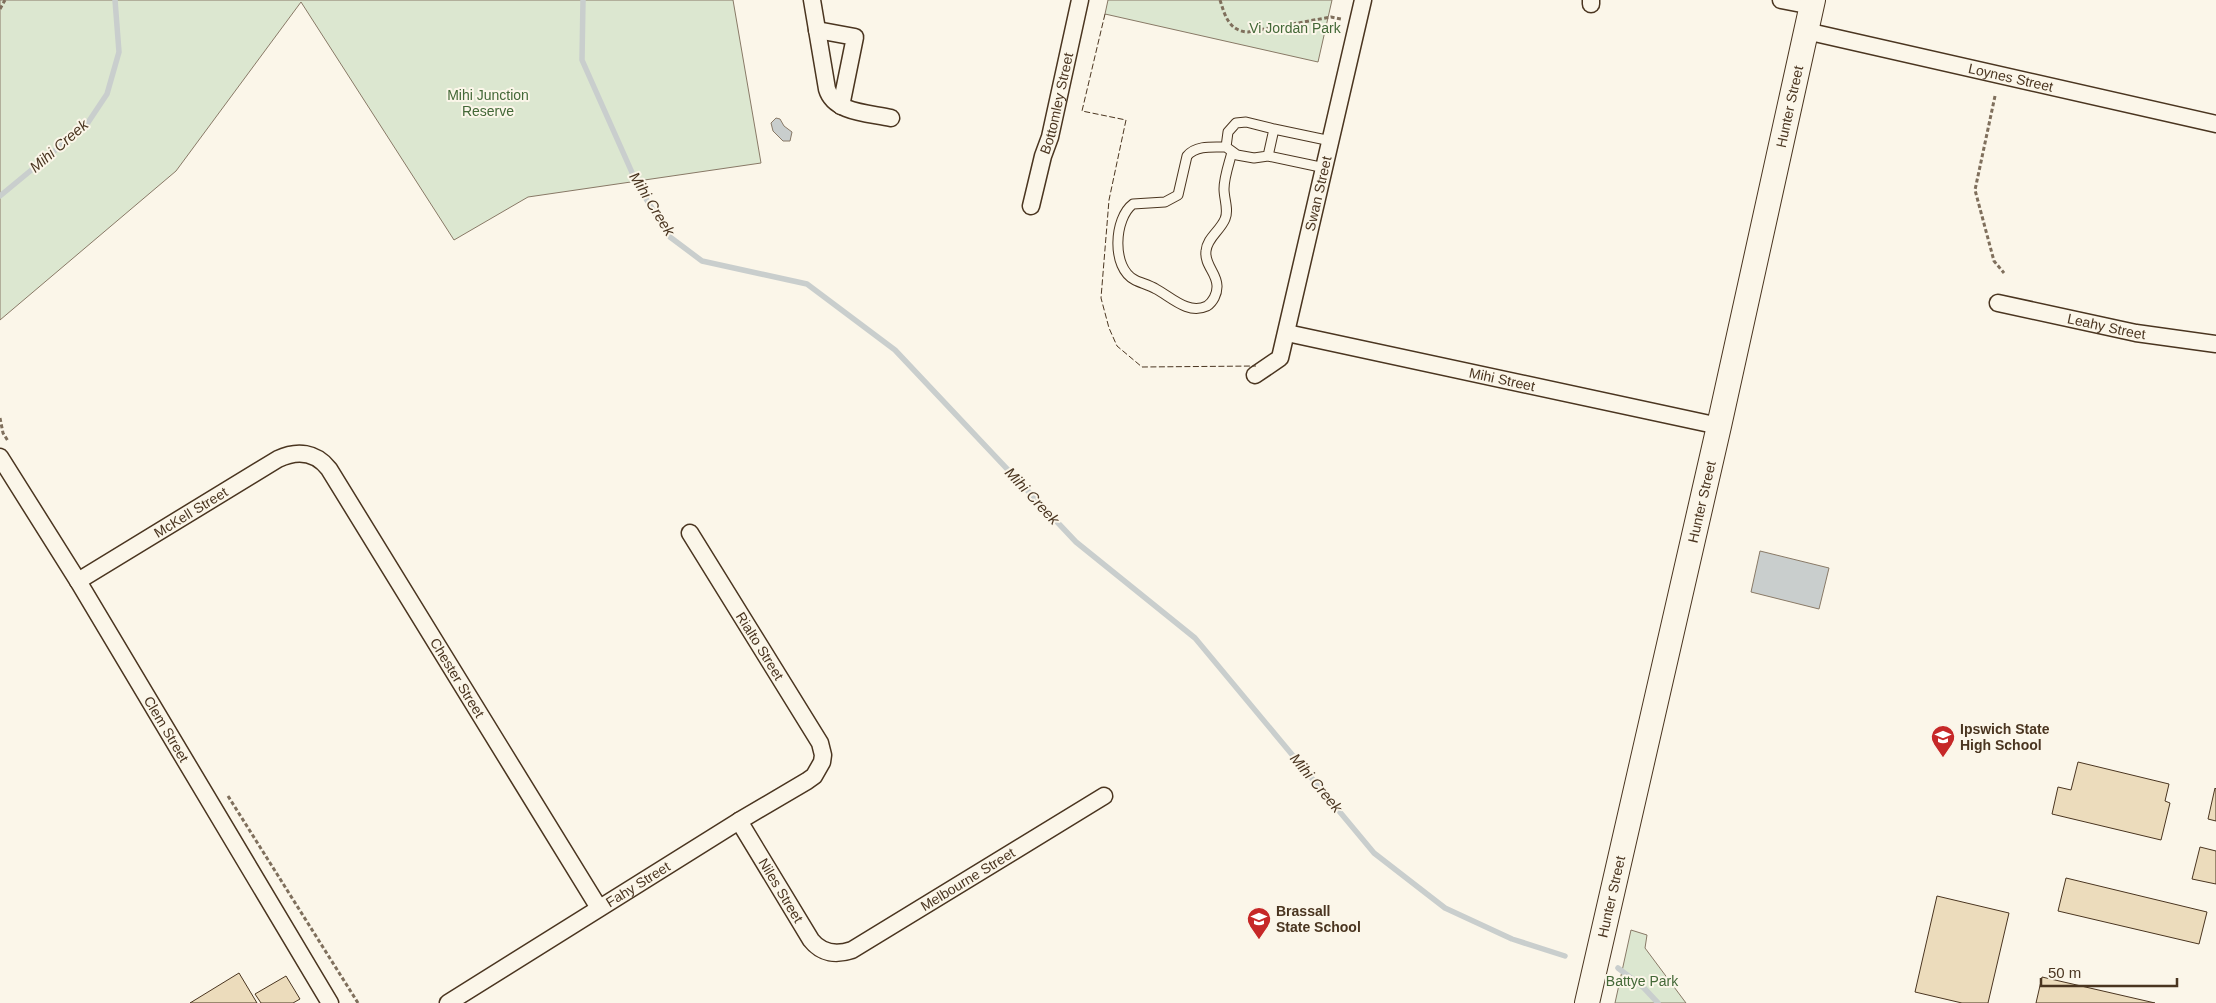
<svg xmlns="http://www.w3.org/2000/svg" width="2216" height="1003" font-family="Arial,sans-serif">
  <rect width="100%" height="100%" fill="#fbf6e9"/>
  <path fill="#dce7d0" stroke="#887966" d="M0,0H733L761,163L528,197L454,240L301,2L176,171L0,320Z
    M1108,0H1332L1318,62L1105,14Z
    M1631,930L1647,935L1645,948L1686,1003H1615Z"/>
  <path fill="#c9cecd" stroke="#887966" d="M776,118L780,119L784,126L792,132L790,141H783L773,131L771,123Z
    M1760,551L1829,568L1819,609L1751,592Z"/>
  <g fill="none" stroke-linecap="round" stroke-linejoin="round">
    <path stroke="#c9cecd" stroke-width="5.5" d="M583,0L582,60L638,186L670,237L702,261L807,284L895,350L1076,542L1195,638L1374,853L1445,908L1512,939L1565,956
      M0,196L87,124L107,94L119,52L115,0
      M1618,968L1644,988L1658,1003"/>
  </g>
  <path fill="#ecdcbc" stroke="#4a3520" d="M2078,762L2169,784L2165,801L2170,803L2161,840L2052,814L2058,787L2071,790Z
    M2215,788L2216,789V821L2208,819Z
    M2200,847L2216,851V884L2192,879Z
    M2066,878L2207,912L2199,944L2058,911Z
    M1937,896L2009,913L1988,1003H1962L1915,992Z
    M239,973L257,1003H190Z
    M286,976L300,999L293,1003H261L255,994Z
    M2042,977L2155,1003H2036Z"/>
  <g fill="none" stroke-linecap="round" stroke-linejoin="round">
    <g stroke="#4a3520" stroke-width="11">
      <path id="lane" d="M1274,129L1331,141
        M1226,147C1213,147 1196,145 1187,156L1178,195L1165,202L1133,204C1114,218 1111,268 1135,280C1141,283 1149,285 1156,289C1171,297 1188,315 1207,306C1213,302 1217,294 1217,287C1218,274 1204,265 1206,251C1207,238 1220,231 1225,219C1229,210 1224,199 1224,189C1224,177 1229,164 1232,152
        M1268,156L1274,129L1246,122L1236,123L1228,132L1226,147L1237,155L1254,158L1268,156L1325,168"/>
    </g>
    <g stroke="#4a3520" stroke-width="19">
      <g id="street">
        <path d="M812,0L827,89C834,113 869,113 891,118"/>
        <path d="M1781,0L1812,6"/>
        <path d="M1591,4V0"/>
        <path d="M817,30L855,37L841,106"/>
        <path id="s1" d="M1806,31L2216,124"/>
        <path id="s2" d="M1031,206L1043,156L1050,137L1080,0"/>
        <path id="s3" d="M1998,303L2136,333L2216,344"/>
        <path id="s4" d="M1287,333L1719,426"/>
        <path id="s5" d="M1255,375L1280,358L1363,0"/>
        <path id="s6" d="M0,457L78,581L330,1003"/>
        <path id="s7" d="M78,581L278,459C297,450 316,452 329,469L599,908"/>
        <path id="s8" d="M739,821L811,940C822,954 837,955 852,950L1104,796"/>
        <path id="s9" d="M448,1003L739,821L807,781L814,776L822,762L823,755L820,743L690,533"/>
      </g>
    </g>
    <g stroke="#4a3520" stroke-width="26">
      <g id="secondary">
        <path id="s10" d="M1587,1003L1719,426L1813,0"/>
      </g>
    </g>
    <path stroke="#7f6f5c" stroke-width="3" stroke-dasharray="4 2.5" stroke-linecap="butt" d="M1220,0C1225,16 1229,31 1248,32L1331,17L1341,19
      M0,9L5,0
      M1995,96L1975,190L1994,261L2004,273
      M0,418L3,433L8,441
      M228,796L358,1003"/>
    <use href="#lane" stroke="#fbf6e9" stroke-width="9"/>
    <use href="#street" stroke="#fbf6e9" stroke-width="16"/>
    <use href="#secondary" stroke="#fbf6e9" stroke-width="24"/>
    <path stroke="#4a3520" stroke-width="1" stroke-dasharray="6 2.5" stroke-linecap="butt" d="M1105,14L1082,111L1126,120L1109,200L1101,298L1109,328L1117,346L1142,367L1256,366"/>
  </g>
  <defs>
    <g id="school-pin" transform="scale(1.25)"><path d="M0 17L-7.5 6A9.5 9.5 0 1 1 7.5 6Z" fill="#c62828" stroke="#fbf6e9"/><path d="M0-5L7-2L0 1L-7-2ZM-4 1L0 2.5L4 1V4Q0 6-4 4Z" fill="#fff"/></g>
  </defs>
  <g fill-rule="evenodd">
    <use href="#school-pin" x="1943" y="737"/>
    <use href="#school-pin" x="1259" y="919"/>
  </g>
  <g text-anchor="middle" stroke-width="4" stroke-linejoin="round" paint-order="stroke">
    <g font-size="14" fill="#436837" stroke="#fbf6e9">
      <text x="1295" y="33">Vi Jordan Park</text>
      <text x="488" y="100">Mihi Junction<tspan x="488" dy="16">Reserve</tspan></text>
      <text x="1642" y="986">Battye Park</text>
    </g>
    <g font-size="14" fill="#4a3520" stroke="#fbf6e9">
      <text dy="5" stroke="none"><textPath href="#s1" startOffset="210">Loynes Street</textPath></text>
      <text dy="5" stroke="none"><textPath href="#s2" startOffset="106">Bottomley Street</textPath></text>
      <text dy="5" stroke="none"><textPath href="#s10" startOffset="919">Hunter Street</textPath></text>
      <text dy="5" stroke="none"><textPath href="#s5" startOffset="199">Swan Street</textPath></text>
      <text dy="5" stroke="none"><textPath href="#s3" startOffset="111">Leahy Street</textPath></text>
      <text dy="5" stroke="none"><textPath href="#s4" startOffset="220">Mihi Street</textPath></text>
      <text dy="5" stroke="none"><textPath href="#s10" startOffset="514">Hunter Street</textPath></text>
      <text dy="5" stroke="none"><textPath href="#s7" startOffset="132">McKell Street</textPath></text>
      <text transform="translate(760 646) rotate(58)" y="5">Rialto Street</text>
      <text dy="5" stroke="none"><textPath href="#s7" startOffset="536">Chester Street</textPath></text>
      <text dy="5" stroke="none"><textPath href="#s6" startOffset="319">Clem Street</textPath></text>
      <text dy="5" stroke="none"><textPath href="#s8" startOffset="320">Melbourne Street</textPath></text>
      <text dy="5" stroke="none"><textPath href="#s9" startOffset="224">Fahy Street</textPath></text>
      <text dy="5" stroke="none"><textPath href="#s8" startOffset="81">Niles Street</textPath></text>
      <text dy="5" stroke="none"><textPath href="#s10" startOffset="109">Hunter Street</textPath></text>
    </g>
    <g font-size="14" font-weight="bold" fill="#4a3520" stroke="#fbf6e9" text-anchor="start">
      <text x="1960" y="734">Ipswich State<tspan x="1960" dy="16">High School</tspan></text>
      <text x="1276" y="916">Brassall<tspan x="1276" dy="16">State School</tspan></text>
    </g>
    <g font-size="15" font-style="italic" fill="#4a3520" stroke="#fbf6e9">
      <text transform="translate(59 146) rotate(-41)" y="5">Mihi Creek</text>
      <text transform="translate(652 204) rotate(58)" y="5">Mihi Creek</text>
      <text transform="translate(1032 496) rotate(47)" y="5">Mihi Creek</text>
      <text transform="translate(1316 783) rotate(50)" y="5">Mihi Creek</text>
    </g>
  </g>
  <path d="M2041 978v8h136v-8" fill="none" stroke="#4a3520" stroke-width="2.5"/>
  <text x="2048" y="978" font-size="15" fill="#4a3520" stroke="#fbf6e9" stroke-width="4" paint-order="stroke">50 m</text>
</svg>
